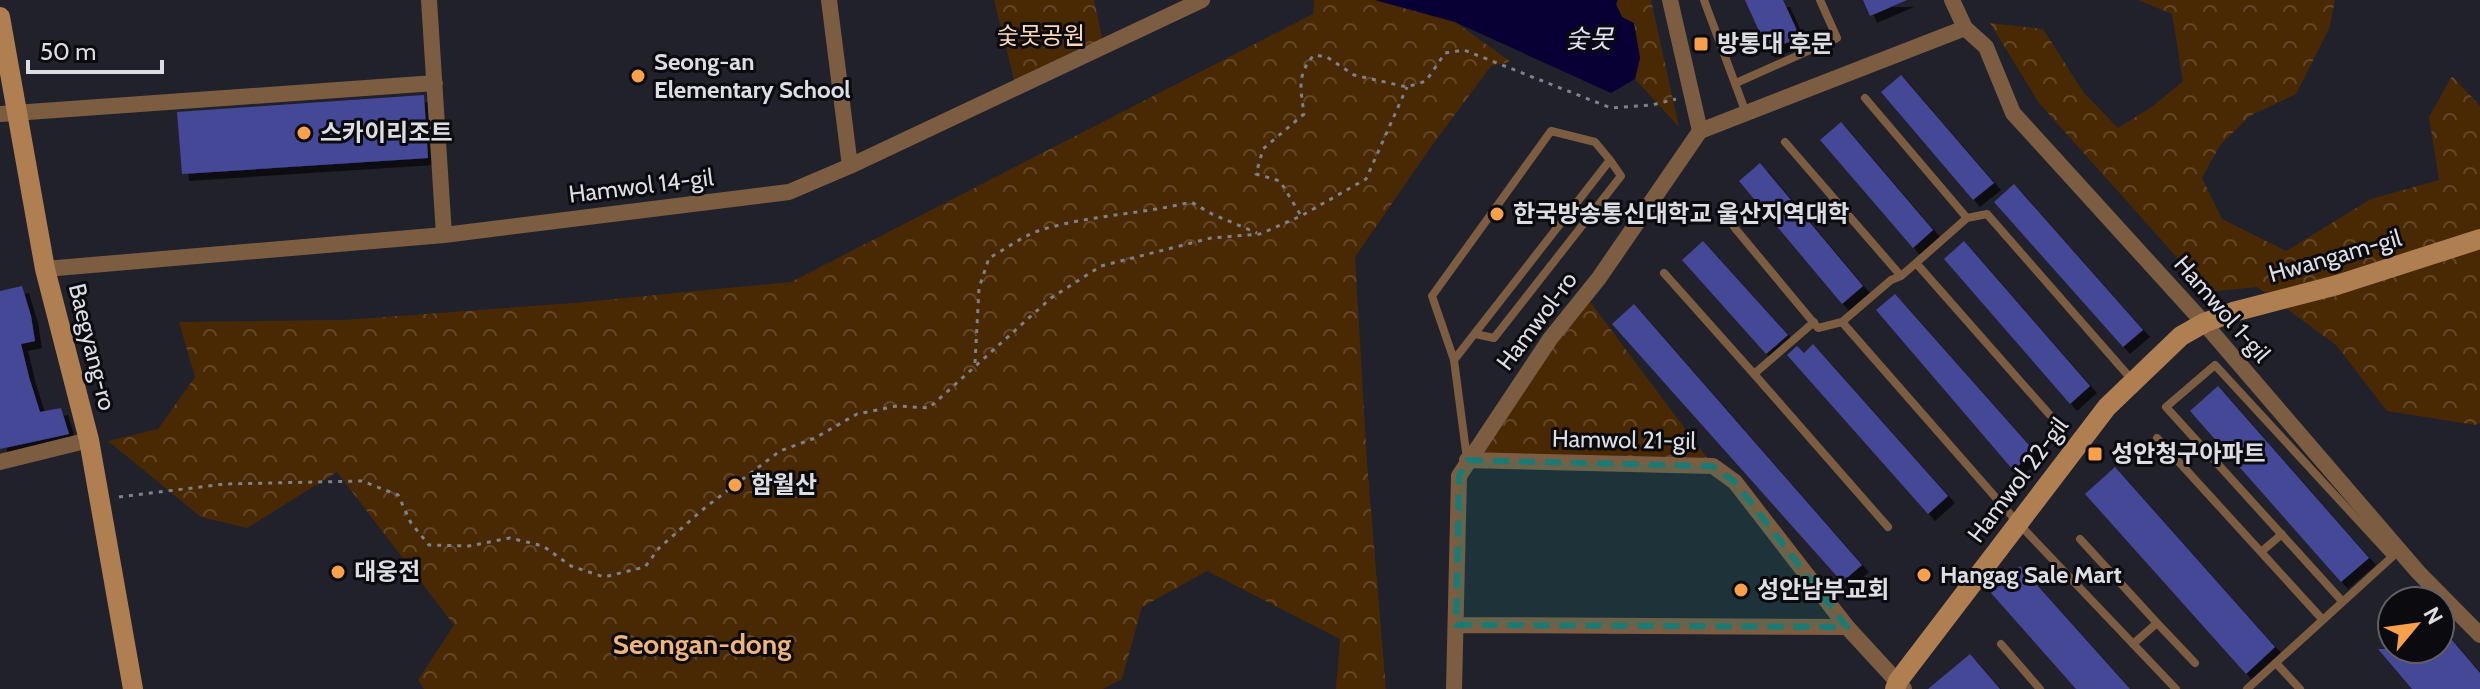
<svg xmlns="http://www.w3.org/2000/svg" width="2480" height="689" font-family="Cabin,'Noto Sans KR',sans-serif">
  <defs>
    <pattern id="forest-crowns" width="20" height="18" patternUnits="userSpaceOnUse" patternTransform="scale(2)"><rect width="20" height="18" fill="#492804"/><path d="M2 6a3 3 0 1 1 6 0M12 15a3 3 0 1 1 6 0" fill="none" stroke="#634728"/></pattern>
    <filter id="shadow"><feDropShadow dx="7" dy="7" stdDeviation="0" flood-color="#0009"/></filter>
  </defs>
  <rect width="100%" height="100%" fill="#20212b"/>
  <path fill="url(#forest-crowns)" d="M994,0H1094L1104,46L1016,87Z
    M1314,0H1375L1455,22L1511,62L1491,66L1431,147L1355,257L1367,462L1386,689H1336L1340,639L1207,571L1142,607L1122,679L1103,689H424L418,680L454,625L337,472L247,528L201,517L108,441L158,429L195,377L179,322L344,320L573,303L791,282L1313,14Z
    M1618,0H1651L1679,127L1635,79L1640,58L1616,4Z
    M2138,0H2335L2329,29L2296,94L2250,116L2220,145L2202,178L2222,219L2286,251L2371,199L2439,180L2429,117L2452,76L2480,106V423L2475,425L2387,411L2336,345L2257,287L2208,292L2039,103L1990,23L2043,29L2084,93L2118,128L2153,106L2183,81L2172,14Z
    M1585,295L1713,466L1467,460Z"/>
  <path fill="#080034" d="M1375,0H1618L1616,4L1622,17L1634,23L1640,58L1635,79L1611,93L1455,22Z"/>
  <path fill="#454797" filter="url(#shadow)" d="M1745,0H1783L1800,37L1768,51Z
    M1863,0H1907L1870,16Z
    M1901,75L1994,183L1973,200L1881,92Z
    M424,95L428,158L182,174L177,112Z
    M1841,122L1933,230L1913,248L1820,140Z
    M1760,163L1863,286L1842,304L1739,181Z
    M2014,184L2143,330L2123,347L1994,202Z
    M1703,241L1788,335L1766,354L1682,260Z
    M1964,241L2090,386L2070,404L1944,259Z
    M22,286L31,316L35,341L21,344L29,377L40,412L61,408L69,434L0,449V291Z
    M1895,294L2035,452L2013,470L1876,310Z
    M1634,304L1862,565L1842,582L1612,324Z
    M1813,344L1948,496L1928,514L1787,355L1797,346L1804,353Z
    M2218,386L2369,558L2341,582L2190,411Z
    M2115,467L2275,647L2246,674L2085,494Z
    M2020,566L2130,689H2076L1991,593Z
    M2440,626L2480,673V689H2412L2378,649H2440Z
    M1970,654L2000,689H1928Z"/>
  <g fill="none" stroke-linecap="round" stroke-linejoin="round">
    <path stroke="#7f8088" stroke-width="3" stroke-dasharray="4 6" stroke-linecap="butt" d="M1300,214L1280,181L1256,174L1263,149L1304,114C1301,90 1296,75 1314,55L1327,57L1354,75L1407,87L1426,81L1445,53L1464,50L1611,108L1652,105L1676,99
      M975,363L979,288L989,258C1006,249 1025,234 1044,229C1092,215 1143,214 1191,202L1212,214L1257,233
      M119,497L224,484L362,481L398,495L411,523L429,545L469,546L510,538L543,546L571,566L604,577L645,567L659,548L707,506L780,451L815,438L857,414L897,406L929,408L1051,298L1101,266L1211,238L1260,234L1301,216L1366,179L1407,87"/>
    <path stroke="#7c5d42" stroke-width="8" d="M1704,0L1746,113
      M1736,83L1837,38L1820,0
      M1865,98L1967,218
      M1785,142L1901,276
      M1734,227L1818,328L1842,322
      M1916,263L1901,276L1891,280L1842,322L2018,523L2176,689
      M1664,273L1754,374
      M1814,322L1754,374L1888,527
      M1475,334L1494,338L1621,176L1610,160
      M1454,360L1610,160L1595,142L1551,131L1432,296L1454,360L1467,459
      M2049,414L1916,263L1967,218L1987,214L2133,381
      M2157,438L2261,552L2282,534
      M2080,539L2157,623L2133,644
      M2261,552L2322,619
      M2157,623L2195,663
      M2001,644L2040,689
      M2276,663L2300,689
      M2247,689L2392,557L2215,365L2166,407L2342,601"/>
    <path stroke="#7c5d42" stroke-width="16" d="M429,0L444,235
      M829,0L850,166
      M1952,0L1965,28L1986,47L2013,113L2204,323L2418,572L2480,635
      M0,114L435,83
      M1700,131L1965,28
      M45,269L444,235L789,192L850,166L1202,0
      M1467,460L1713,466L1735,482L1847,627L1904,689
      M0,462L89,440
      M1456,625L1847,627
      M1454,689L1459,476L1550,339L1599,278L1700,131L1670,0"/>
    <path stroke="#af7e51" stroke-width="20" d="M0,17L45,269L89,440L133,689
      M1895,689L1898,681L2107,407L2181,336L2204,323L2233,312L2337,285L2480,239"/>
  </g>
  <path fill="#197b74" fill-opacity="0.2" stroke="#197b74" stroke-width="6" stroke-dasharray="16 10" stroke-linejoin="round" d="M1467,460L1713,466L1735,482L1847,627L1456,625L1459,476Z"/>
  <g fill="#f8a14a" stroke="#0b0b0f" stroke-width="3">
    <rect x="1693" y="36" width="16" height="16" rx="4"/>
    <circle cx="638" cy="76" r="8"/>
    <circle cx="304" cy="133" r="8"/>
    <circle cx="1497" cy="214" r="8"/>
    <rect x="2087" y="446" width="16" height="16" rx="4"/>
    <circle cx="735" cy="485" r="8"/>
    <circle cx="338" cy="572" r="8"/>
    <circle cx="1924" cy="575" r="8"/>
    <circle cx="1741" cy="590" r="8"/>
  </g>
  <g text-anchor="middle" stroke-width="6" stroke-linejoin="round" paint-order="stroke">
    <g font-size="24" fill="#ffd7b5" stroke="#0b0b0f">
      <text x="1041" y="44">숯못공원</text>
    </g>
    <g font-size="24" font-weight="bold" fill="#dddee4" stroke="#0b0b0f" text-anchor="start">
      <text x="1717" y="52">방통대 후문</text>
      <text x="654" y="70">Seong-an<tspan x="654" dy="28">Elementary School</tspan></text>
      <text x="320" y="141">스카이리조트</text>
      <text x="1513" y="222">한국방송통신대학교 울산지역대학</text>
      <text x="2111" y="462">성안청구아파트</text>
      <text x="751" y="493">함월산</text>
      <text x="354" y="580">대웅전</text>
      <text x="1940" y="583">Hangag Sale Mart</text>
      <text x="1757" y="598">성안남부교회</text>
    </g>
    <g font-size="24" fill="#dddee4" stroke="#0b0b0f">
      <text transform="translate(641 186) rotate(-7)" y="8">Hamwol 14-gil</text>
      <text transform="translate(2335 256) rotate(-16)" y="8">Hwangam-gil</text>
      <text transform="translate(2222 309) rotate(49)" y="8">Hamwol 1-gil</text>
      <text transform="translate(1537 321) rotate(-53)" y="8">Hamwol-ro</text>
      <text transform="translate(92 347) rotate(76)" y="8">Baegyang-ro</text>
      <text transform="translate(1624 440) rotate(1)" y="8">Hamwol 21-gil</text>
      <text transform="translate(2018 480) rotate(-53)" y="8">Hamwol 22-gil</text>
    </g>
    <g font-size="26" font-style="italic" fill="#dee1f8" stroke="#0b0b0f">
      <text x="1589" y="48">숯못</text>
    </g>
    <g font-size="28" font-weight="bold" fill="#f0b47d" stroke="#0b0b0f">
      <text x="702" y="654">Seongan-dong</text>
    </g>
  </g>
  <g transform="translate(2416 625) rotate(61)"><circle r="38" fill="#0b0b0f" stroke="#5f5f64" stroke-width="2"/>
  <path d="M0-6L14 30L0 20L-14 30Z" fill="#f8a14a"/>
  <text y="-12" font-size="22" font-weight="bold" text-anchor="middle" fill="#dddee4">N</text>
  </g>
  <path d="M28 60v12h134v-12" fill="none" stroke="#dddee4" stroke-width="4"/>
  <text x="40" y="60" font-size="24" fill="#dddee4" stroke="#0b0b0f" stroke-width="6" paint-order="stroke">50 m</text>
</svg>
